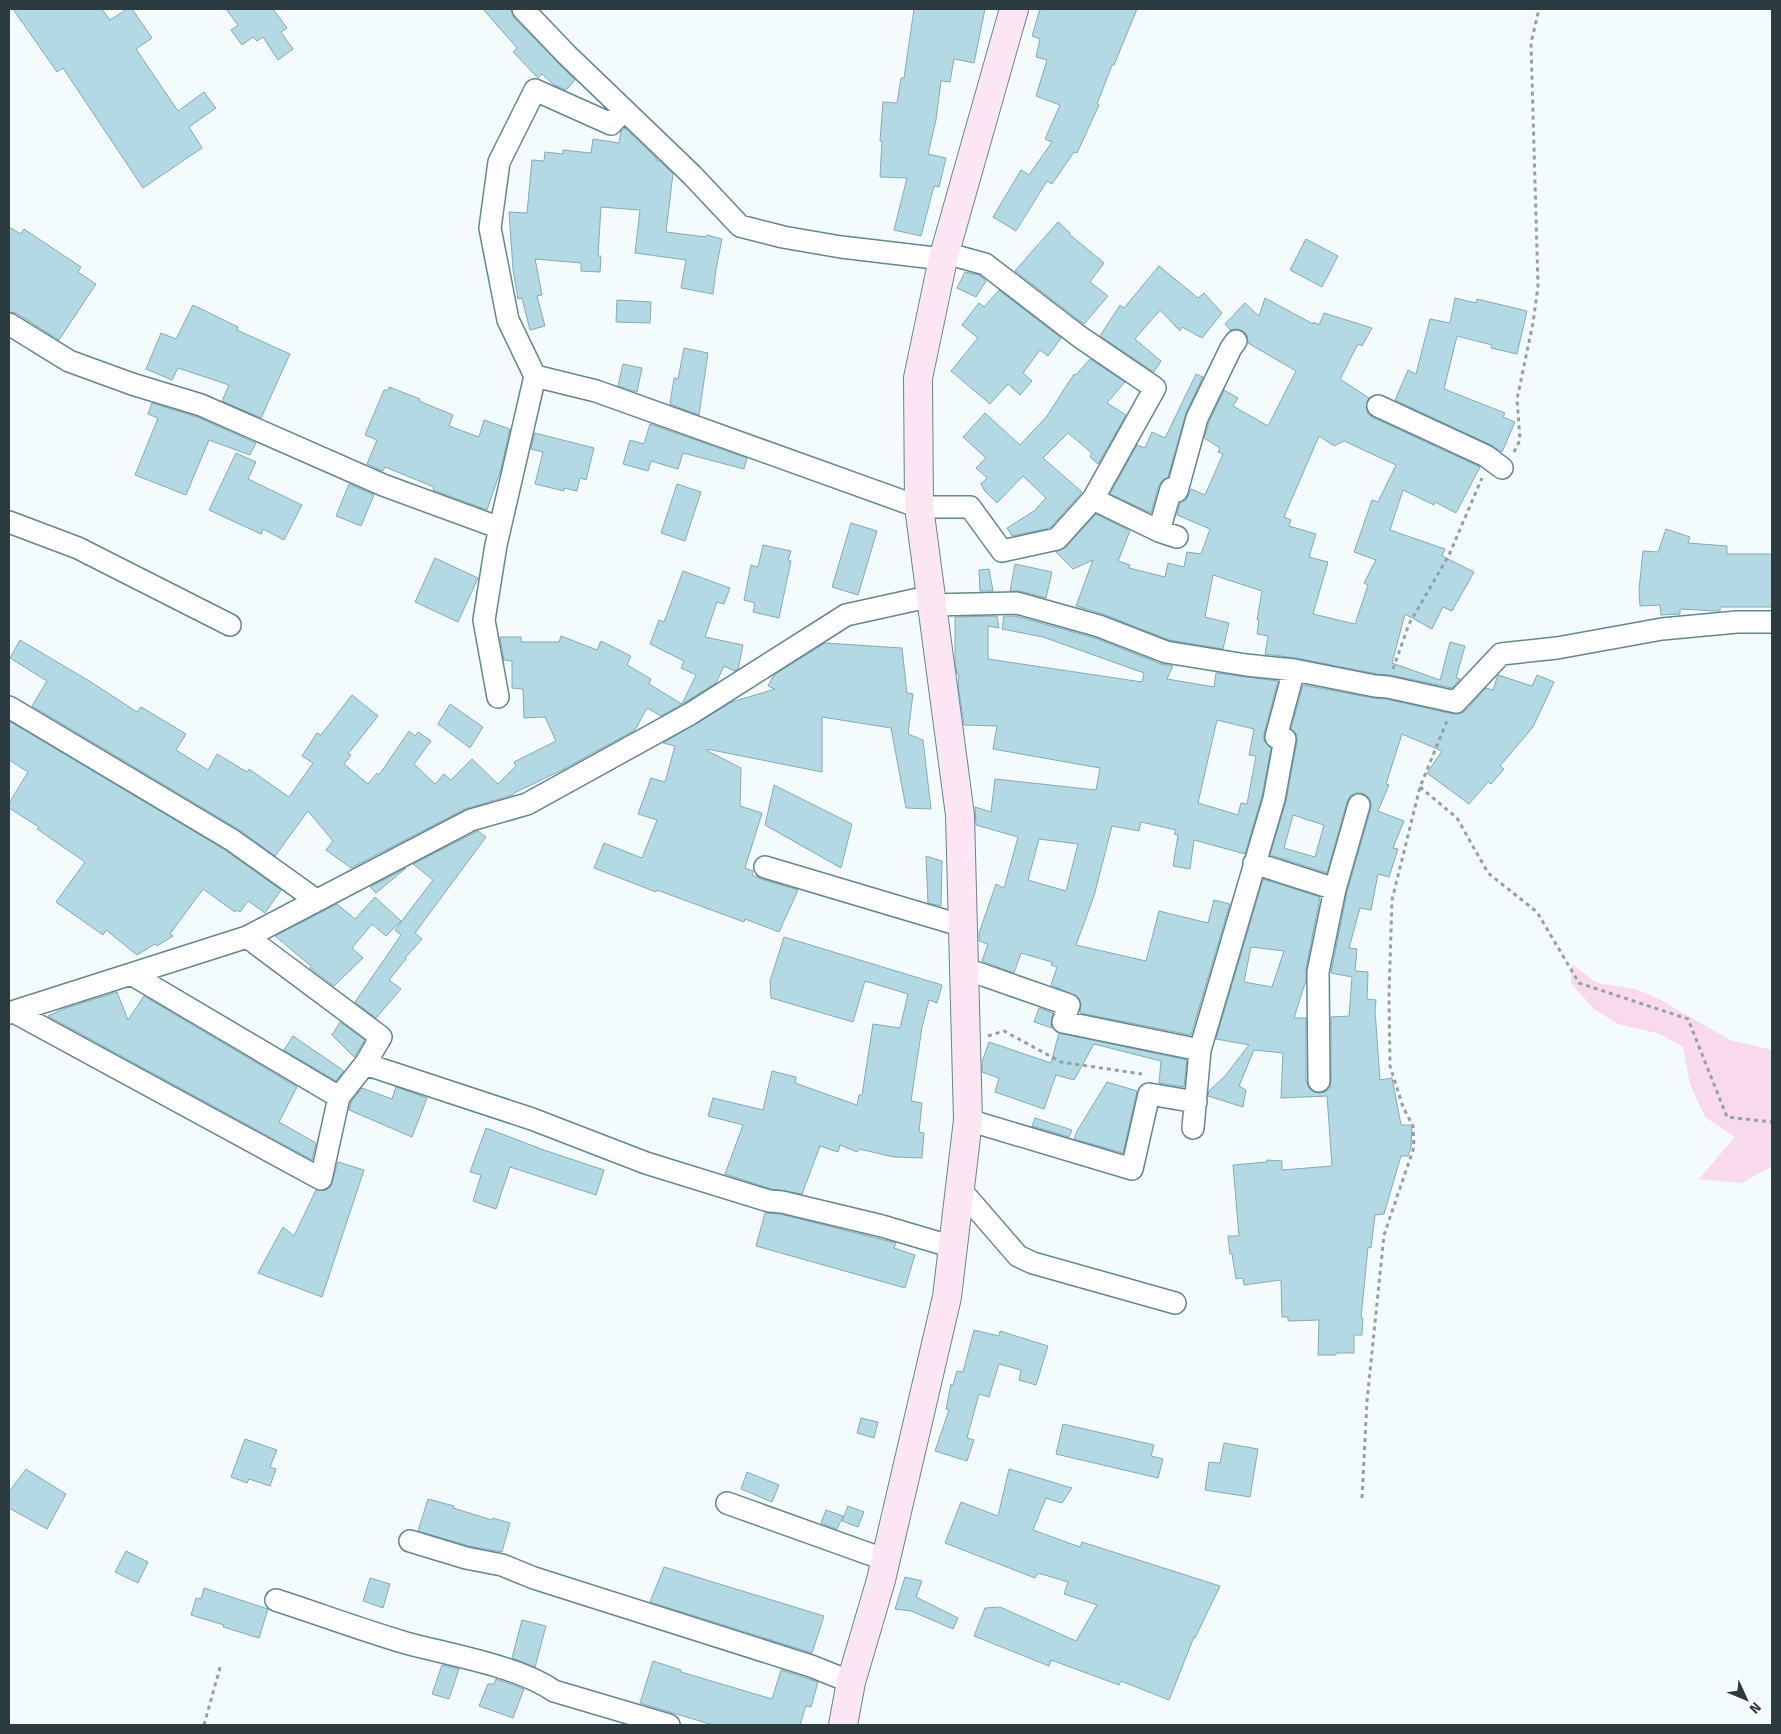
<svg xmlns="http://www.w3.org/2000/svg" width="1781" height="1734" font-family="'Fira Sans',sans-serif">
  <rect width="100%" height="100%" fill="#f3fbfd"/>
  <path fill="#f9daec" d="M1572,964L1597,983L1636,989L1659,999L1730,1040L1772,1050V1167L1741,1183L1699,1179L1735,1137L1705,1117L1690,1084L1683,1047L1660,1034L1618,1024L1594,1009L1571,983Z"/>
  <path fill="#b3dae4" stroke="#85aab4" fill-rule="evenodd" d="M13,9H102L110,20L127,9H132L152,38L136,49L178,111L204,92L216,108L189,127L202,148L143,188L63,68L57,72Z
    M226,9H273L287,28L281,32L293,49L278,60L263,37L257,41L253,37L242,45L231,30L238,25Z
    M483,9H511L514,18L575,80L566,90L554,85L542,74L538,78L513,52L517,48Z
    M914,9H985L974,63L954,59L950,82L941,81L936,120L928,154L946,158L939,187L934,186L921,236L894,230L907,178L880,177L882,141H880L883,102L897,103L901,78H904Z
    M1040,9H1137L1114,65H1112L1097,104L1099,105L1077,153L1074,152L1052,184L1047,181L1016,231L993,217L1021,170L1029,175L1052,142L1045,139L1060,105L1036,96L1047,60L1036,57L1040,39L1032,36Z
    M625,128L657,159V161H660L673,174L666,232L706,237L707,235L722,239L716,269L713,294L681,288L686,260L635,253L640,210L601,207L598,256H601L600,272L581,271V263L535,259L542,295L537,296L545,326L530,330L522,298L518,299L513,269L509,212L527,213L532,160L544,161L545,152L563,154V150L591,153L593,139L619,143L621,132Z
    M1058,222L1070,233L1069,234L1104,263L1090,282L1108,296L1084,324L1015,271Z
    M9,227L21,234L24,229L81,267L78,272L96,284L59,340L16,313L9,312Z
    M1306,239L1338,256L1322,287L1290,270Z
    M1159,266L1198,298L1204,293L1222,313L1202,338L1182,327L1180,331L1160,310L1135,339L1161,361L1154,372L1100,336L1120,305L1124,308Z
    M965,272L979,275L986,281L976,297L957,288Z
    M999,290L1061,338L1048,356L1040,350L1023,373L1032,381L1020,395L1008,384L990,404L951,371L978,338L962,325L979,303L984,307Z
    M1265,298L1313,324L1314,322L1319,325L1324,313L1372,328L1362,346L1358,344L1340,379L1369,398L1366,408L1368,414L1372,417L1480,467L1456,513L1435,502L1434,505L1403,490L1390,530L1445,549L1442,556L1474,572L1452,611L1443,607L1432,629L1405,614L1392,663L1440,680L1450,642L1465,646L1456,678L1460,679L1452,688L1391,675L1377,674L1296,658L1265,654L1268,636L1257,634L1259,620H1257L1262,591L1213,575L1205,617L1229,623L1223,649L1169,640L1103,614L1076,606L1093,560L1073,569L1056,552L1066,547L1096,514L1130,531L1118,561L1130,565L1129,568L1165,577L1168,563L1184,567L1187,552L1201,554L1210,529L1177,515L1180,503L1186,500L1191,489L1205,495L1223,454L1218,452L1220,448L1204,438L1209,422L1224,390L1238,398L1233,406L1268,426L1296,371L1248,343L1247,335L1243,331L1237,329L1230,330L1225,324L1245,303L1259,316ZM1319,436L1334,446L1344,441L1396,465L1378,502L1372,500L1354,552L1376,560L1364,583L1368,585L1355,624L1313,614L1328,562L1309,557L1316,534L1289,526L1291,520L1284,517Z
    M1455,298L1476,303L1477,299L1527,311L1517,354L1491,348L1492,345L1457,336L1444,389L1505,413L1503,417L1515,422L1502,452L1491,445L1395,400L1408,370L1416,374L1430,319L1450,323Z
    M617,300L651,302L650,323L616,322Z
    M193,305L238,327L237,330L290,354L261,418L222,401L229,385L178,368L172,380L146,369L161,333L176,339Z
    M684,348L708,353L699,415L670,404L674,378L678,379Z
    M1090,359L1125,382L1107,403L1126,415L1098,464L1090,457L1092,453L1068,433L1043,458L1082,492L1050,528L1012,536L1007,528L1034,511L1046,498L1023,476L997,503L985,491L981,484L987,478L976,468L986,458L963,437L985,413L1020,445L1047,416L1074,374L1076,375Z
    M623,364L642,368L637,392L618,386Z
    M1196,374L1203,377L1186,413L1168,477L1163,480L1159,485L1151,513L1110,494L1137,445L1145,448L1152,432L1165,438Z
    M389,387L420,399L419,401L453,415L449,426L479,437L484,420L510,429L501,469L487,510L433,490L434,487L385,467L383,471L367,464L377,440L365,435L384,390H389Z
    M152,403L197,417L256,443L250,455L209,440L186,495L135,475L158,418L148,414Z
    M650,424L747,458L744,469L683,453L678,469L651,461L648,471L623,464L630,440L644,444Z
    M535,433L594,448L586,480L580,478L577,491L564,488V491L535,484L543,452L531,449Z
    M236,453L256,462L248,479L302,505L284,540L263,529L261,534L209,510Z
    M349,484L374,495L361,526L336,516Z
    M677,484L701,492L685,541L661,533Z
    M851,523L877,531L858,595L832,587Z
    M1666,529L1690,537L1688,543L1727,546V554H1772V607H1720V611H1717L1680,609V614L1661,615L1660,605L1640,606L1639,590L1643,551L1658,552Z
    M763,545L791,551L788,560L791,561L779,618L753,612L755,603L744,600L751,565L758,567Z
    M435,558L478,578L458,622L415,602Z
    M1015,564L1052,572L1046,598L1020,591H1010Z
    M989,569L993,591H980L979,570Z
    M683,571L730,588L724,604L717,602L705,637L743,645L738,669L734,671L724,666L716,683L684,703L661,716L647,708L635,730L560,771L516,792L512,795L465,809L351,868L326,850L333,841L308,811L275,856L238,829L32,706L47,681L10,658L20,640L91,682L137,712L141,707L186,734L176,750L208,770L217,754L247,772L249,769L289,797L313,763L302,756L317,733L321,735L352,695L378,716L348,754L351,755L344,764L368,784L377,773L379,775L409,731L415,736L418,732L431,741L414,764L435,784L444,774L451,780L472,759L498,784L516,766L514,762L556,741L545,717L524,718L523,689L512,688V661L504,660L500,637H521V642H559L561,636L597,650L601,641L631,656L627,665L651,679L649,684L682,704L696,675L681,668L684,661L650,644L659,620L664,622Z
    M997,616L999,628L988,626V659L1142,682L1144,673L1043,637L1002,629L1004,616H1015L1095,638L1161,664L1173,666L1167,679L1214,687L1216,673L1278,681L1264,734V741L1271,748L1262,796L1245,854L1194,840L1190,869L1173,866L1178,835L1174,834L1176,830L1141,822L1139,831L1112,826L1094,896L1076,945L1146,961L1159,911L1208,923L1214,900L1230,904L1191,1035L1080,1013L1081,1003L1078,997L1051,985L1057,967L1051,965L1052,962L1021,953L1014,973L982,961L988,944L979,941V933L996,884L1004,888L1018,837L976,825L975,807L991,812L995,779L1096,790L1100,768L993,749L997,726L964,725L958,685L959,674H957L955,662V617ZM1217,720L1254,729L1249,755L1256,756L1247,804L1241,803L1238,815L1198,803ZM1039,839L1078,844L1066,891L1028,880Z
    M825,643L902,648L907,693L913,694L908,734L923,740L931,809L906,808L891,728L822,717V772L707,749L706,750L741,768L740,806L762,813L745,868L753,871L752,875L761,879L798,890L779,932L745,919L744,922L657,890L656,892L594,868L604,843L642,858L657,820L638,814L651,778L665,782L675,746L663,743L732,702L775,689L768,686L774,675Z
    M1498,675L1532,686L1537,675L1554,682L1533,727L1500,766L1504,769L1491,784L1488,782L1469,804L1427,773L1442,751L1402,734L1386,784L1389,785L1378,811L1404,821L1393,848L1398,849L1389,877L1378,874L1371,910L1360,908L1349,948L1357,949L1355,971L1368,972L1367,999L1376,1000L1375,1010L1380,1080L1392,1078L1401,1125H1412L1411,1147L1408,1156H1401L1384,1214L1375,1215L1371,1248L1368,1247L1361,1318H1363L1362,1335H1354V1353H1336V1355H1318L1319,1320L1288,1321V1317H1282L1281,1280L1244,1285L1243,1278L1236,1279L1232,1254H1230L1228,1236H1239L1233,1165L1267,1162V1160L1282,1161V1170L1332,1166L1327,1096L1281,1098L1283,1053L1254,1050L1239,1086L1246,1090L1243,1107L1208,1096L1209,1091L1225,1076L1249,1045L1216,1039L1263,879L1320,897L1306,969V980L1294,1018H1306V1081L1309,1088L1313,1092L1319,1093L1325,1092L1330,1088L1331,1081V1017L1349,1016L1352,977L1331,973L1347,892L1371,808V802L1368,797L1363,793H1356L1350,796L1347,802L1327,873L1270,855L1286,801L1297,741V735L1291,729L1303,685L1373,698L1386,699L1453,714H1459L1465,711L1486,688L1493,690ZM1293,815L1324,825L1315,857L1284,848ZM1251,947L1284,951L1272,987L1244,982Z
    M450,704L483,727L470,748L438,724Z
    M9,721L225,850L281,890L265,913L248,901L240,912L236,910L235,912L203,889L170,934L173,936L157,946L155,944L137,955L106,930L103,935L56,902L85,862L37,829L39,827L9,808V803L28,772L9,760Z
    M774,785L852,824L841,868L765,825Z
    M478,831L486,837L415,933L422,939L405,958L406,959L389,980L401,989L376,1018L355,1002L401,935L395,930L433,880L413,864Z
    M926,856L942,861L941,906L928,903Z
    M406,868L376,893L370,887Z
    M375,897L401,921L386,936L372,924L352,948L363,958L334,986L310,968L311,966L275,936L337,904L355,919Z
    M784,937L942,985L937,1003L929,1000L922,1027L911,1101L922,1103L919,1132L924,1133L922,1158L894,1157L859,1149L857,1152L840,1145L838,1152L820,1146L802,1194L771,1189L725,1174L743,1125L708,1116L713,1098L763,1110L772,1071L796,1077L795,1083L857,1105L859,1095H862L873,1024L900,1028L908,994L865,981L853,1022L771,998L770,981Z
    M117,992L128,1020L144,996L297,1087L279,1122L316,1143L312,1160L48,1016L63,1009Z
    M1039,1008L1053,1013L1051,1024L1052,1028L1034,1022Z
    M340,1022L365,1040L354,1057L332,1035Z
    M1059,1033L1187,1060L1184,1087L1159,1083L1161,1061L1094,1044L1074,1080L1056,1075L1044,1109L995,1092L999,1078L982,1072V1062L989,1042L1051,1063Z
    M293,1036L344,1071L336,1081L284,1050Z
    M1107,1082L1137,1091L1123,1153L1074,1139L1077,1131Z
    M396,1087L427,1098L412,1137L349,1110L351,1102L362,1088L392,1099Z
    M1035,1118L1072,1130L1069,1137L1032,1126Z
    M486,1128L544,1150L604,1170L596,1195L510,1167L496,1209L473,1201L481,1175L470,1172Z
    M338,1162L364,1170L322,1297L258,1273L283,1227L294,1236L316,1190H326L331,1186Z
    M765,1213L780,1214L896,1243L894,1248L915,1255L905,1288L756,1246Z
    M974,1330L999,1336L1000,1331L1048,1346L1036,1385L1019,1380L1021,1370L999,1364L989,1397L979,1394L967,1438L974,1440L967,1461L935,1451L949,1410L946,1409L951,1384L953,1385L957,1371L963,1372Z
    M861,1418L878,1422L874,1438L857,1433Z
    M1063,1424L1154,1445L1151,1456L1163,1459L1158,1478L1056,1454Z
    M245,1439L277,1450L270,1467L276,1469L270,1486L249,1479L247,1483L231,1477Z
    M1224,1443L1258,1449L1250,1497L1205,1490L1209,1462L1220,1463Z
    M26,1469L66,1494L47,1529L9,1508V1492Z
    M1009,1469L1072,1488L1062,1503L1046,1498L1033,1530L1080,1547L1082,1542L1220,1586L1195,1638L1194,1637L1169,1700L1121,1681L1119,1685L1051,1660L1049,1666L974,1636L985,1608L1000,1607L1076,1641L1097,1605L1064,1594L1068,1582L1038,1573L1035,1578L945,1543L961,1502L998,1516Z
    M747,1472L779,1485L772,1502L741,1489Z
    M428,1499L454,1506L453,1508L492,1520L493,1518L510,1523L502,1552L469,1546L418,1531Z
    M848,1506L864,1512L858,1527L842,1521Z
    M826,1510L843,1516L837,1529L821,1523Z
    M126,1551L148,1562L138,1583L115,1572Z
    M664,1567L824,1616L812,1653L650,1602Z
    M905,1577L922,1581L916,1597L958,1618L953,1629L911,1611L895,1609Z
    M370,1578L390,1584L383,1608L363,1601Z
    M204,1588L268,1609L259,1638L223,1627L224,1625L191,1615L196,1598L201,1599Z
    M522,1620L546,1626L535,1667L512,1658Z
    M653,1661L681,1670V1672L772,1699L781,1670L818,1682L811,1707L806,1706L800,1725H713L640,1703Z
    M442,1665L459,1669L449,1699L432,1694Z
    M496,1679L524,1689L513,1718L479,1706L488,1684H494Z"/>
  <g fill="none" stroke-linecap="round" stroke-linejoin="round">
    <g stroke="#638790" stroke-width="24">
      <path id="minor" d="M523,9L567,55L692,175L740,226L783,237L841,247L943,259
        M945,253L985,264L1080,337L1155,388L1093,499L1159,531L1177,537
        M9,324L69,361L132,384L201,405L383,485L500,528
        M535,376L596,391L919,507H970L1002,551L1057,539L1093,499
        M1378,406L1486,456L1502,468
        M9,522L78,548L230,625
        M1159,531L1171,489L1177,491L1197,418L1231,348L1236,341
        M933,605L1017,603L1099,626L1166,652L1246,665L1294,670L1375,686L1388,687L1456,702L1501,654L1557,648L1662,629L1737,622H1772
        M498,697L484,620L496,545L535,376L508,320L490,228L499,162L535,90L611,124L624,110
        M9,707L232,840L316,900
        M1254,863L1335,889
        M765,867L963,926
        M963,968L1069,1005L1063,1022L1200,1050
        M131,974L339,1097L365,1064L381,1037L247,937
        M14,1012L321,1179L339,1097
        M9,1013L247,937L471,820L527,804L690,714L846,615L932,596
        M365,1064L532,1119L646,1163L769,1201L782,1202L882,1226L953,1247
        M1319,1081L1318,972L1335,889L1359,805
        M968,1120L1132,1169L1149,1094L1196,1102
        M1193,1128L1200,1050L1274,799L1285,739L1276,737L1294,670
        M966,1196L1018,1256L1033,1263L1175,1303
        M727,1503L886,1560
        M410,1541L466,1558L502,1565L534,1578L811,1666L851,1682
        M276,1600C319,1614 362,1630 406,1643C450,1655 518,1666 554,1691L669,1725"/>
    </g>
    <g stroke="#638790" stroke-width="30">
      <path id="secondary" d="M843,1725L851,1682L881,1580L947,1297L968,1120L960,815L919,507L918,378L943,259L1014,9"/>
    </g>
    <path stroke="#95a0a3" stroke-width="3" stroke-dasharray="4 4" stroke-linecap="butt" d="M1514,452L1520,440L1517,399L1533,323L1538,286L1531,43L1539,9
      M1393,669L1409,624L1449,555L1482,478
      M1420,787L1457,818L1488,873L1537,912L1579,983L1688,1019L1727,1117L1772,1122
      M988,1036L1004,1031L1061,1062L1142,1074
      M1362,1498L1367,1401L1384,1235L1414,1147L1413,1126L1403,1107L1390,1066L1389,995L1392,900L1420,787L1447,721
      M204,1725L221,1664"/>
    <use href="#minor" stroke="#fff" stroke-width="21"/>
    <use href="#secondary" stroke="#fce6f4" stroke-width="28"/>
  </g>
  <rect width="1781" height="1734" fill="none" stroke="#2b3b3f" stroke-width="20"/>
  <g transform="translate(1746 1699) rotate(134)" stroke="#ffffff" stroke-width="4" paint-order="stroke">
  <path d="M0-4L9 19L0 12L-9 19Z" fill="#2b3b3f"/>
  <text y="-8" font-size="14" font-weight="bold" text-anchor="middle" fill="#2b3b3f">N</text>
  </g>
</svg>
